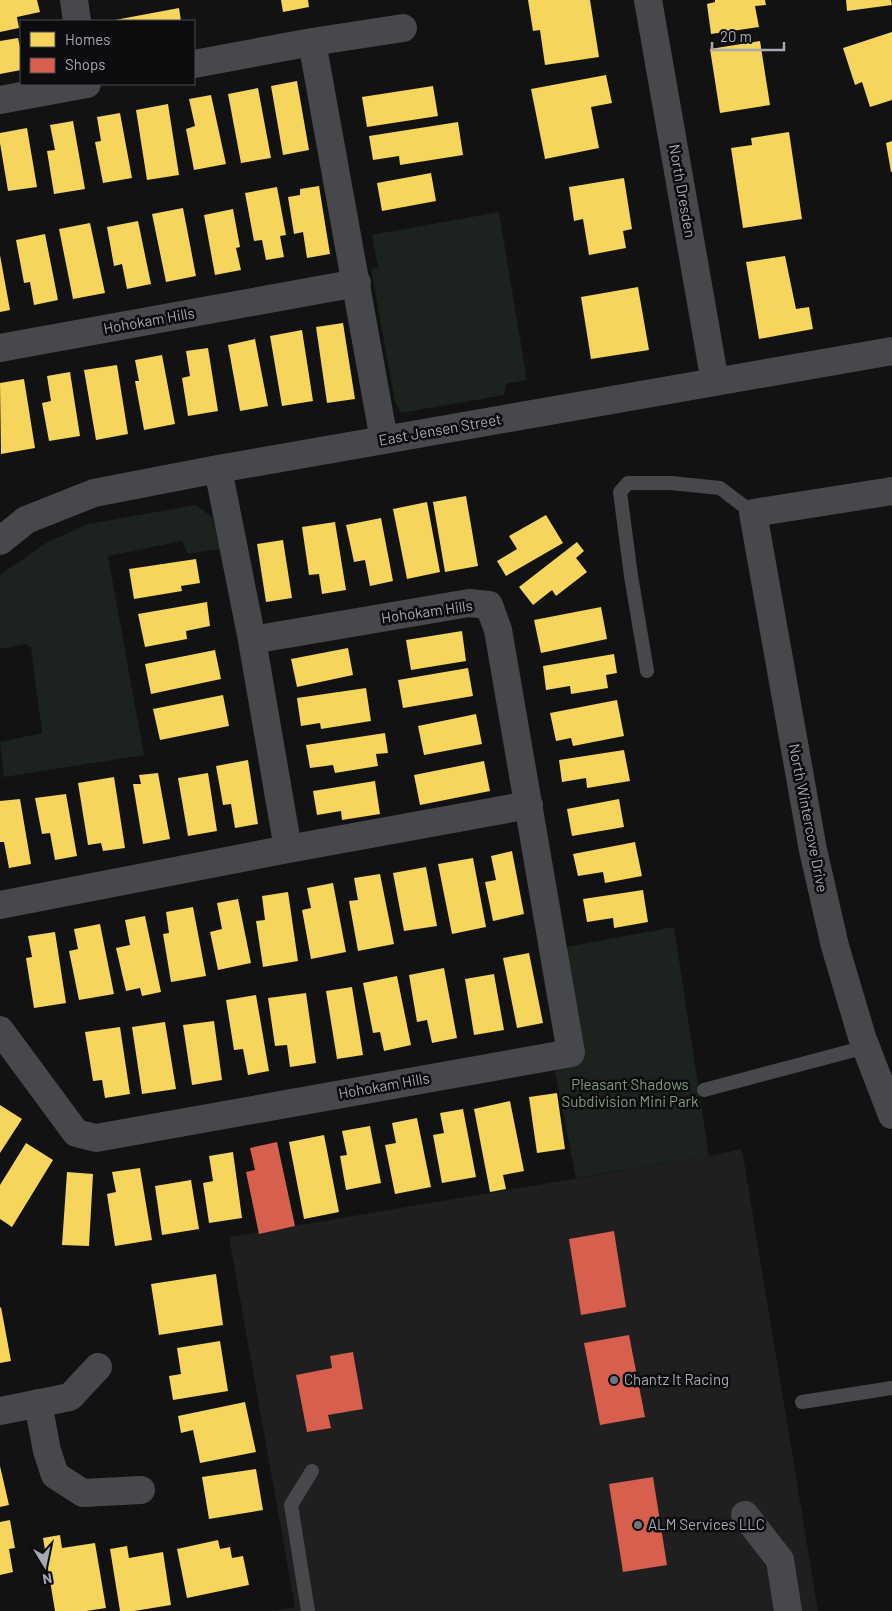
<svg xmlns="http://www.w3.org/2000/svg" width="892" height="1611" font-family="Barlow,sans-serif">
  <rect width="100%" height="100%" fill="#121212"/>
  <path fill="#1f1f20" d="M742,1149L818,1611H274L295,1607L229,1237L709,1156Z"/>
  <path fill="#1c221d" d="M499,212L527,380L506,384L504,395L401,413L395,402L371,269L378,268L372,235Z
    M196,505L212,517L220,549L188,554L182,541L108,556L144,755L4,777L0,742L42,733L31,648L26,644L0,649V575L46,543L88,524Z
    M674,927L709,1156L576,1178L555,1072L570,1059L566,947Z"/>
  <path fill="#f6d55c" d="M0,0H37L40,12L17,17L19,28L0,32Z
    M281,0H308L309,7L283,12Z
    M528,0H590L599,57L545,65L540,30L533,31Z
    M715,0H765L766,5L755,6L759,27L711,34L707,4L715,2Z
    M846,0H891L892,5L847,11Z
    M179,8L181,21H115V20Z
    M892,32V100L870,107L862,82L855,85L843,48Z
    M18,38L20,47H21V70L0,74V41Z
    M760,41L770,105L720,113L710,49Z
    M606,75L612,103L591,107L599,148L545,159L531,89Z
    M297,81L309,150L283,155L271,86Z
    M433,86L438,116L367,127L362,97Z
    M258,88L271,158L241,163L228,94Z
    M211,95L226,164L194,170L186,129L195,126L189,99Z
    M168,104L179,175L147,180L136,110Z
    M120,113L132,178L103,183L95,142L101,141L97,117Z
    M73,121L85,189L54,194L47,151L55,150L50,125Z
    M458,122L463,155L400,165L399,156L373,160L369,136Z
    M27,128L37,187L8,191L0,143V133Z
    M789,132L802,219L743,228L731,148L752,145L751,138Z
    M892,141V172H891L886,143Z
    M431,173L436,201L382,211L377,183Z
    M624,178L632,229L623,231L626,248L589,255L583,219L574,221L569,187Z
    M319,186L330,254L307,258L303,232L294,234L288,197L300,195V189Z
    M277,187L286,235L280,236L284,257L266,260L262,240L254,241L245,193Z
    M183,208L196,276L166,282L152,214Z
    M233,209L240,247L236,248L241,270L215,275L204,215Z
    M138,221L151,284L127,289L122,264L114,266L107,227Z
    M90,223L105,293L73,299L59,229Z
    M45,234L58,300L34,305L30,282L24,283L16,240Z
    M0,255L10,310L0,312Z
    M785,256L796,309L809,307L813,329L759,339L746,262Z
    M638,287L649,350L591,359L581,297Z
    M343,323L355,399L327,403L316,327Z
    M302,330L313,401L282,406L270,336Z
    M255,339L268,406L240,411L228,345Z
    M208,348L218,411L188,416L182,378L190,376L186,351Z
    M162,355L175,424L144,430L135,381H139L135,360Z
    M117,365L128,434L96,440L84,370Z
    M70,372L80,436L49,441L42,403L51,401L47,376Z
    M24,379L35,448L1,454L0,383Z
    M466,496L478,566L445,572L433,502Z
    M427,502L440,572L407,579L393,509Z
    M546,515L563,543L506,576L497,561L517,549L509,536Z
    M381,518L393,581L370,586L365,560L354,562L346,525Z
    M335,522L346,590L322,594L319,574L309,575L302,527Z
    M283,540L292,598L266,602L257,544Z
    M577,542L584,551L576,558L587,572L556,596L552,590L533,605L519,587Z
    M196,559L200,583L181,586L182,591L134,599L129,569Z
    M207,602L210,626L186,631L187,639L145,647L138,614Z
    M601,607L607,639L541,653L534,620Z
    M462,631L466,661L411,670L406,640Z
    M348,648L353,675L297,687L291,659Z
    M215,650L221,679L151,694L145,664Z
    M614,654L617,673L606,675L608,688L571,694L570,686L546,690L543,666Z
    M468,668L473,696L403,708L398,680Z
    M366,688L371,721L321,729L320,723L301,726L297,698Z
    M223,695L229,726L160,740L153,709Z
    M617,700L624,736L573,746L571,738L556,741L550,713Z
    M476,714L482,744L424,755L418,726Z
    M385,733L388,753L376,754L378,766L335,773L333,765L310,768L306,745Z
    M624,750L630,781L587,788L586,778L562,782L559,760Z
    M248,760L258,824L235,828L231,804L223,805L216,766Z
    M484,761L490,791L420,805L414,775Z
    M158,773L170,839L143,844L133,784H141L139,775Z
    M208,773L217,831L188,836L178,778Z
    M114,777L125,848L103,851L101,843L88,845L78,783Z
    M375,781L380,814L342,820L341,811L317,815L313,791Z
    M66,794L77,856L55,860L50,833L42,834L35,798Z
    M20,799L31,864L9,868L4,842H0V801Z
    M619,799L624,827L572,836L567,809Z
    M635,842L642,876L605,883L603,872L578,876L573,854Z
    M512,851L524,914L493,921L485,882L496,880L491,856Z
    M473,858L486,927L452,934L438,864Z
    M426,867L437,926L404,931L393,873Z
    M380,874L394,944L358,951L349,901L358,900L354,878Z
    M333,883L346,952L311,959L302,910L311,908L307,888Z
    M643,890L648,922L614,928L613,918L587,922L583,899Z
    M288,892L298,961L263,967L256,921L265,920L262,896Z
    M238,899L251,963L218,970L210,932L222,929L217,903Z
    M193,907L206,976L171,982L163,934L169,933L166,912Z
    M145,916L161,992L142,996L140,988L126,991L116,948L130,945L125,920Z
    M100,924L114,994L79,1000L69,951L78,949L74,929Z
    M55,932L66,1003L34,1008L26,958L32,957L28,936Z
    M529,953L543,1023L517,1028L503,958Z
    M444,968L457,1038L432,1043L427,1020L417,1022L409,975Z
    M494,974L504,1030L474,1035L465,979Z
    M397,976L411,1045L384,1051L380,1032L373,1033L363,983Z
    M352,987L363,1055L337,1059L326,991Z
    M306,993L316,1063L290,1067L287,1045L275,1046L268,998Z
    M256,995L269,1071L248,1075L243,1049L234,1050L226,1000Z
    M214,1021L222,1080L192,1085L183,1025Z
    M165,1022L176,1089L142,1094L132,1027Z
    M120,1027L130,1094L105,1098L102,1080L93,1081L85,1032Z
    M557,1093L565,1149L537,1153L529,1097Z
    M510,1101L524,1171L503,1175L506,1189L490,1192L474,1109Z
    M0,1105L22,1119L0,1153Z
    M463,1109L476,1177L442,1183L433,1135L444,1133L440,1113Z
    M417,1118L431,1187L395,1194L385,1145L396,1143L392,1123Z
    M370,1126L381,1183L346,1190L340,1156L347,1155L342,1131Z
    M324,1135L339,1212L304,1219L289,1142Z
    M26,1143L53,1160L12,1227L0,1219V1185Z
    M233,1152L242,1218L209,1223L203,1183L213,1181L209,1156Z
    M140,1168L152,1240L115,1246L107,1194L116,1192L112,1172Z
    M67,1172L93,1174L89,1246L62,1245Z
    M191,1180L199,1229L162,1235L155,1186Z
    M216,1274L223,1325L159,1335L151,1284Z
    M1,1307L11,1361L0,1363V1308Z
    M220,1341L228,1391L173,1400L169,1376L181,1374L177,1348Z
    M245,1402L256,1452L200,1463L193,1430L181,1433L178,1416Z
    M0,1466L9,1505L0,1507Z
    M256,1469L263,1510L209,1519L202,1477Z
    M10,1520L15,1548L9,1549L13,1572L0,1575V1522Z
    M60,1535L62,1548L95,1543L106,1608L86,1611H55L43,1538Z
    M218,1540L220,1549L230,1547L232,1558L243,1556L249,1585L187,1598L177,1549Z
    M127,1546L129,1558L163,1552L171,1605L134,1611H120L110,1549Z"/>
  <path fill="#d6604d" d="M277,1142L295,1226L259,1234L246,1172L255,1170L250,1148Z
    M614,1231L626,1307L581,1315L569,1239Z
    M629,1335L645,1417L600,1425L584,1343Z
    M353,1352L363,1409L328,1415L331,1428L307,1432L296,1375L332,1368L330,1356Z
    M653,1477L667,1565L623,1572L609,1484Z"/>
  <g fill="none" stroke-linecap="round" stroke-linejoin="round">
    <path stroke="#46484b" stroke-width="14" d="M647,671L631,576L620,492L628,483H671L720,488L753,513
      M704,1090L866,1047
      M802,1402L892,1388
      M308,1611L291,1505L312,1471"/>
    <path stroke="#46484b" stroke-width="28" d="M74,0L77,21
      M648,0L715,382
      M312,42L384,440
      M194,64L312,42L403,28
      M0,100L87,84
      M0,348L357,283
      M218,469L252,640L288,849
      M892,491L753,513L813,850L835,946L862,1037L892,1115
      M0,541L26,520L94,493L218,469L892,351
      M0,905L288,849L529,805
      M0,1030L76,1133L96,1138L571,1053L498,630L489,605L469,603L252,640
      M38,1403L47,1451L55,1475L83,1493L141,1490
      M0,1411L70,1397L98,1367
      M745,1515L780,1560L788,1611"/>
  </g>
  <g fill="#71747a" stroke="#0c0c0e" stroke-width="2">
    <circle cx="614" cy="1380" r="5"/>
    <circle cx="638" cy="1525" r="5"/>
  </g>
  <g text-anchor="middle" stroke-width="5" stroke-linejoin="round" paint-order="stroke">
    <g font-size="15" fill="#a4a9b2" stroke="#0c0c0e">
      <text transform="translate(682 191) rotate(80)" y="5">North Dresden</text>
      <text transform="translate(149 321) rotate(-10)" y="5">Hohokam Hills</text>
      <text transform="translate(440 430) rotate(-10)" y="5">East Jensen Street</text>
      <text transform="translate(427 612) rotate(-8)" y="5">Hohokam Hills</text>
      <text transform="translate(808 818) rotate(79)" y="5">North Wintercove Drive</text>
      <text transform="translate(384 1086) rotate(-10)" y="5">Hohokam Hills</text>
    </g>
    <g font-size="15" fill="#7d9b7d" stroke="#0c0c0e">
      <text x="630" y="1090">Pleasant Shadows<tspan x="630" dy="17">Subdivision Mini Park</tspan></text>
    </g>
    <g font-size="15" fill="#a4a9b2" stroke="#0c0c0e" text-anchor="start">
      <text x="624" y="1385">Chantz It Racing</text>
      <text x="648" y="1530">ALM Services LLC</text>
    </g>
  </g>
  <rect x="20" y="20" width="175" height="65" fill="#0c0c0e" stroke="#494b50"/>
  <rect x="30" y="32" width="25" height="15" fill="#f6d55c" stroke="#494b50"/>
  <text x="65" y="45" font-size="15" fill="#a4a9b2">Homes</text>
  <rect x="30" y="58" width="25" height="15" fill="#d6604d" stroke="#494b50"/>
  <text x="65" y="70" font-size="15" fill="#a4a9b2">Shops</text>
  <g transform="translate(45 1566) rotate(170)" stroke="#0c0c0e" stroke-width="4" paint-order="stroke">
  <path d="M0-4L9 19L0 12L-9 19Z" fill="#a4a9b2"/>
  <text y="-8" font-size="14" font-weight="bold" text-anchor="middle" fill="#a4a9b2">N</text>
  </g>
  <path d="M712 42v8h72v-8" fill="none" stroke="#a4a9b2" stroke-width="2.5"/>
  <text x="720" y="42" font-size="15" fill="#a4a9b2" stroke="#0c0c0e" stroke-width="4" paint-order="stroke">20 m</text>
</svg>
